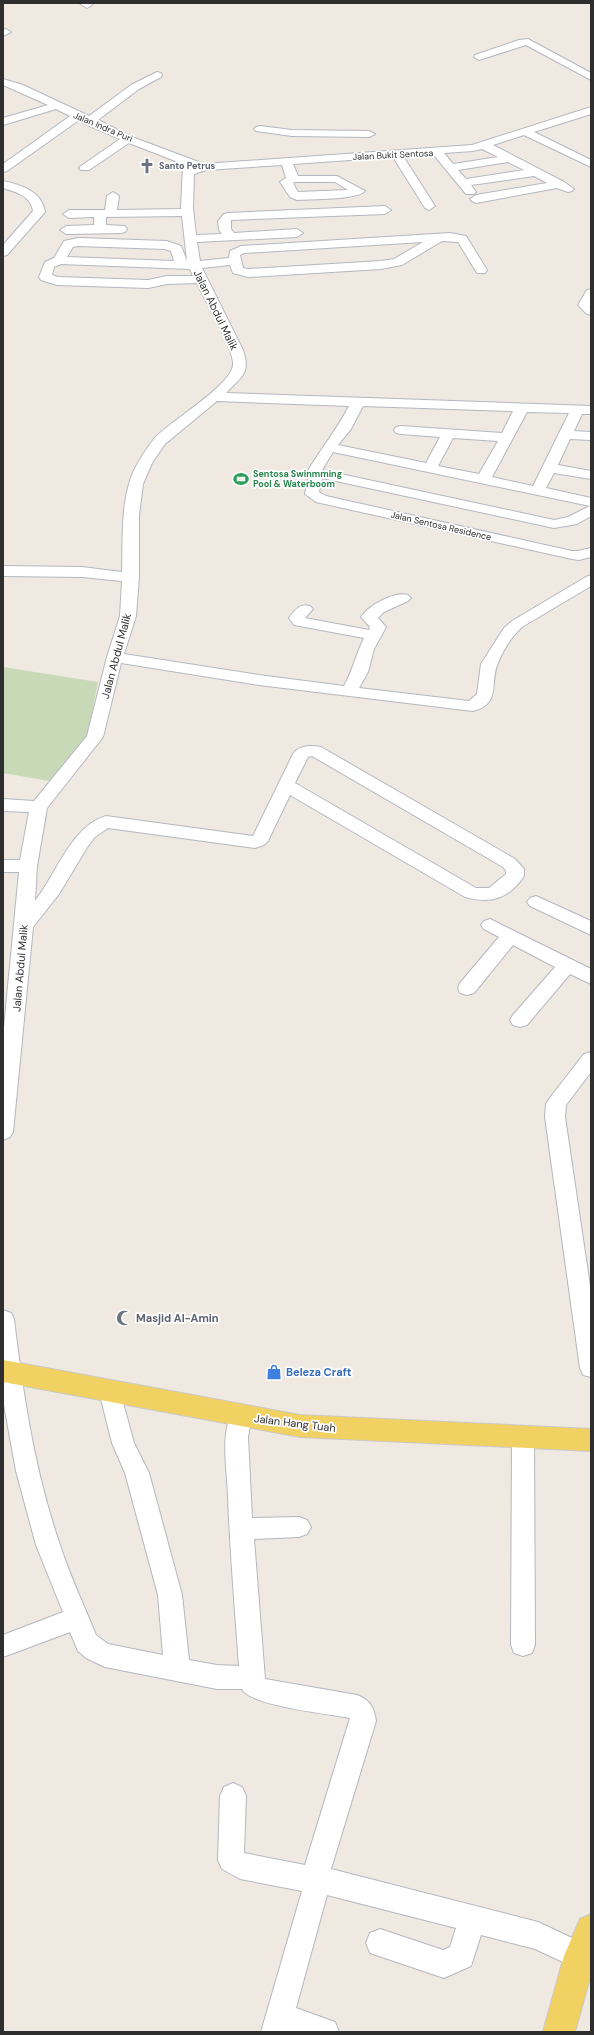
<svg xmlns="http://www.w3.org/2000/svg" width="594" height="2035" font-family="'DM Sans',sans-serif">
  <rect width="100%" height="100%" fill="#efe9e1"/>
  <path fill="#c8d9b8" d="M3,667L98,682L88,735L49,781L3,773Z"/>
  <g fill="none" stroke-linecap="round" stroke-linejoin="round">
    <g stroke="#b4b7c1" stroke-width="2">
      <path id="minor" d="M79,3H91L92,5L87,8Z
        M6,29L11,32L3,36V30Z
        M528,39L591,73V80L526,45L479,60L474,57L475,55L519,40Z
        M157,72L161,73L162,75L161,77L139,89L98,120L132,137L204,164L472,145L591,107V114L534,132L591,160V167L524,135L493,145L564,182L574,189L572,191L568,192L557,188L476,203L472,201L470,199L476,195L547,183L534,176L471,185L476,192L474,194H466L433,154L403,156L435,206L429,210L425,208L393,157L293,164L298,176H337L365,191C358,200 310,199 297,200L290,197L280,182L286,178L282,165L206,170L194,174L193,208L196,235L222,234L219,230L218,221L224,214L228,213L385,206L391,210L385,214L231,220V229L234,233L297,229L303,233L297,237L197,242L200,261L229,258L230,251L241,246L450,233L466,236L487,270L485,273H477L458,242L442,241L402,265L381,269L248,277L233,273L230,265L202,268L243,350C251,374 241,377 226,393L591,406V414H582L574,431L591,432V440L570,439L558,465L591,471V479L554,473L546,488L591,498V516L577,524L554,528L322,478L319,492L326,496L572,551H578L591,548V557L579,560L572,559L316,502L305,494L309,474L307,472C321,449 337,429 349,406L217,401L165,444L152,463L143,484L139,515V577L136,616L124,654L259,675L344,686C353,670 356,654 364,638L294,625L289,618C295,610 300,603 310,606L313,609L305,618L369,630L370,627L361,617C369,605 395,591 408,595L411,598L408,601L384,612L378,618L386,627L374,649L368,672L359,688L469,701L477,694L481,664L504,628L512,621L586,577L591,575V586L522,627C512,636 503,650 498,663C489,682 502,704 473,711L259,685L121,663L103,737L47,808L37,866L35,901C56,875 71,826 106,816L253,836L293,754C299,745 311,745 321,747L515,859L524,869V876C509,899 490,904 465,897L290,795L268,841L264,845L255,848L108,828L95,837L88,846L59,894L33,927L13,1132L10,1137L3,1140V1038L19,872H3V860H20L29,812L3,811V799L34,801L87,736L107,657L120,616L122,581L82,577L3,576V566L82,567L122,572C123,543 121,511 129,484C133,468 144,452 154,439C168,422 235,384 233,363C233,348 204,299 197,283L167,284L148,288L57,285L41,280L39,277L45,262L54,258L64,241L78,238L167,241L181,246L187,261L182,216L106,217V225L125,226L127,229L125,232L121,233L66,234L60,230L66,226L94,225V217L69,218L63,214L69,210H105L107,196L113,192L119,196L117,210L181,209L183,164L129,143L89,170H81L79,168L81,166L120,139L85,124L79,120L7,171L3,172V164L70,116L56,109L3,125V118L48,105L3,85V79L23,85L89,116L131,85ZM482,149L498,157L453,164L444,153L473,151ZM508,162L524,170L466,179L458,170ZM295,182H335L348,190L298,192L293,183ZM423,242L394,259L381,261L248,269L243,268L240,255L244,253ZM78,246L165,249L171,251L174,261L67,257L73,247ZM61,264L190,269L193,276H167L148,280L58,277L52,275L54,267ZM363,406L513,411L502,433L401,426L396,427L394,430L396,433L401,434L440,437L426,463L338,445L351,429ZM527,412L569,413L533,486L492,477ZM453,438L498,441L479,474L438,466ZM333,452L590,506L568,517L554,520L322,470ZM312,756L503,867L506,871V874L489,888H476L295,783L308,757Z
        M260,126L292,130L369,131L375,134L369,137L292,136L256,131L254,129L256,127Z
        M3,181C21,185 42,191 45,212L7,255L3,256V245L33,211C31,196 16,192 3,188Z
        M591,289V315L587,314L578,305L587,290Z
        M536,896L591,921V935L530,906L527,902L530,898Z
        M490,919L591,969V984L570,974L527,1025L520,1027L513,1025L510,1020L513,1015L555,967L513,945L474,993L467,995L460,993L458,988L460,983L499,937L484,929L481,925L484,921Z
        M591,1052V1072L566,1105L565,1117L591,1293V1377L583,1375L580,1368L545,1117L546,1104L549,1099L584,1054Z
        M3,1310L11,1313L14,1319C23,1395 35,1473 60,1545C70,1576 84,1605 96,1635L108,1644L163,1655L158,1595L125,1473L112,1443L99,1391L102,1384L110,1382L118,1384L134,1443L149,1473L182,1595L189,1660L217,1665L239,1666C235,1609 230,1553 228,1496C227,1468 220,1435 233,1409L241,1406L249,1409L252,1416L248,1437L252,1518L299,1517L307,1520L311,1527L307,1534L299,1537L254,1539L265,1679L357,1695C370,1700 374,1707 376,1721L331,1869L538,1922L591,1947V1975L535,1949L481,1935L471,1966L444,1978L370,1953L366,1943L370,1933L380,1929L443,1950L450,1947L456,1928L327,1895L296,2008L335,2022L339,2032H261L302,1891L240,1879L222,1869L218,1860L220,1796L224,1787L233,1783L242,1787L246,1796L244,1853L305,1865L350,1718C330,1714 250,1706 242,1689H217L105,1667L86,1658L78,1651L70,1632L3,1657V1635L63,1612L36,1545L16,1471L3,1399Z
        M523,1428L531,1431L534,1438L535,1645L532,1653L523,1656L514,1653L511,1645L512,1438L515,1431Z"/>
    </g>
    <g stroke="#c9c9c9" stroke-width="2">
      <path id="major" d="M3,1360L300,1415L591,1429V1451L300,1437L3,1382Z
        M591,1914V1974L575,2032H543L564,1956L580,1919Z"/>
    </g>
    <use href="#minor" fill="#fff" fill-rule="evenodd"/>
    <use href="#major" fill="#f2d163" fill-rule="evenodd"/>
  </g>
  <defs>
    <g id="church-bare" transform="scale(1.2)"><path d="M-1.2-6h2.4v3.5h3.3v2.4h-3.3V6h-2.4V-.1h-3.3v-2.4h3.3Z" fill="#6b7280" stroke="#fff" stroke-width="2.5" paint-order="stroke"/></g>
    <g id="stadium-bare" transform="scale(1.2)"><path d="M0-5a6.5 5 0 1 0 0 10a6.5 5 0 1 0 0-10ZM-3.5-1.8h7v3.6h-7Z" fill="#2e9e5b" stroke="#fff" stroke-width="2.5" paint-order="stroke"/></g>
    <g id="mosque-bare" transform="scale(1.2)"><path d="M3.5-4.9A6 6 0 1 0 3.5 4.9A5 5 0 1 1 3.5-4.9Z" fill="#6b7280" stroke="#fff" stroke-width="2.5" paint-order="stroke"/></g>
    <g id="shop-bare" transform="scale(1.2)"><path d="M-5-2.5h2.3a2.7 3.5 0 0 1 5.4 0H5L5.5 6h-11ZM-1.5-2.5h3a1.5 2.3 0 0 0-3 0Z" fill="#3f7fe0" stroke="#fff" stroke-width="2.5" paint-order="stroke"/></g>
  </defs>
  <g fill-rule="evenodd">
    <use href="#church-bare" x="147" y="166"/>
    <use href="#stadium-bare" x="241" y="479"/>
    <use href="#mosque-bare" x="124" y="1318"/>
    <use href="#shop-bare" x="274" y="1372"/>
  </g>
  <g text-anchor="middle" stroke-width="3.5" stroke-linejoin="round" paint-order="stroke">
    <g font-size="9" fill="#2e2e2e" stroke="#fff">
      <text transform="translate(103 127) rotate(23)" y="3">Jalan Indra Puri</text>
      <text transform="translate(393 155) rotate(-3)" y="3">Jalan Bukit Sentosa</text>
      <text transform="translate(441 526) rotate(13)" y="3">Jalan Sentosa Residence</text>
    </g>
    <g font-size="9" font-weight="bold" fill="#5b616d" stroke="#fff" text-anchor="start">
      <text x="159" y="169">Santo Petrus</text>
    </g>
    <g font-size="9" font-weight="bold" fill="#27864d" stroke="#fff" text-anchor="start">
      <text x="253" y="477">Sentosa Swinmming<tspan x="253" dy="10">Pool &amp; Waterboom</tspan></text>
    </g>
    <g font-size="11" fill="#2e2e2e" stroke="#fff">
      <text transform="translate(216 310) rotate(64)" y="4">Jalan Abdul Malik</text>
      <text transform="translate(116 656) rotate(-75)" y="4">Jalan Abdul Malik</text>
      <text transform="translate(20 968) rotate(-85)" y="4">Jalan Abdul Malik</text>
      <text transform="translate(295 1423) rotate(7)" y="4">Jalan Hang Tuah</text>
    </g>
    <g font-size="11" font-weight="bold" fill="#5b616d" stroke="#fff" text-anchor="start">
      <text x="136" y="1322">Masjid Al-Amin</text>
    </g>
    <g font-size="11" font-weight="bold" fill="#366cbe" stroke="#fff" text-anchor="start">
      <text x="286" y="1376">Beleza Craft</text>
    </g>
  </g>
  <rect width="594" height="2035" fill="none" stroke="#2e2e2e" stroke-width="8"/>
</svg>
